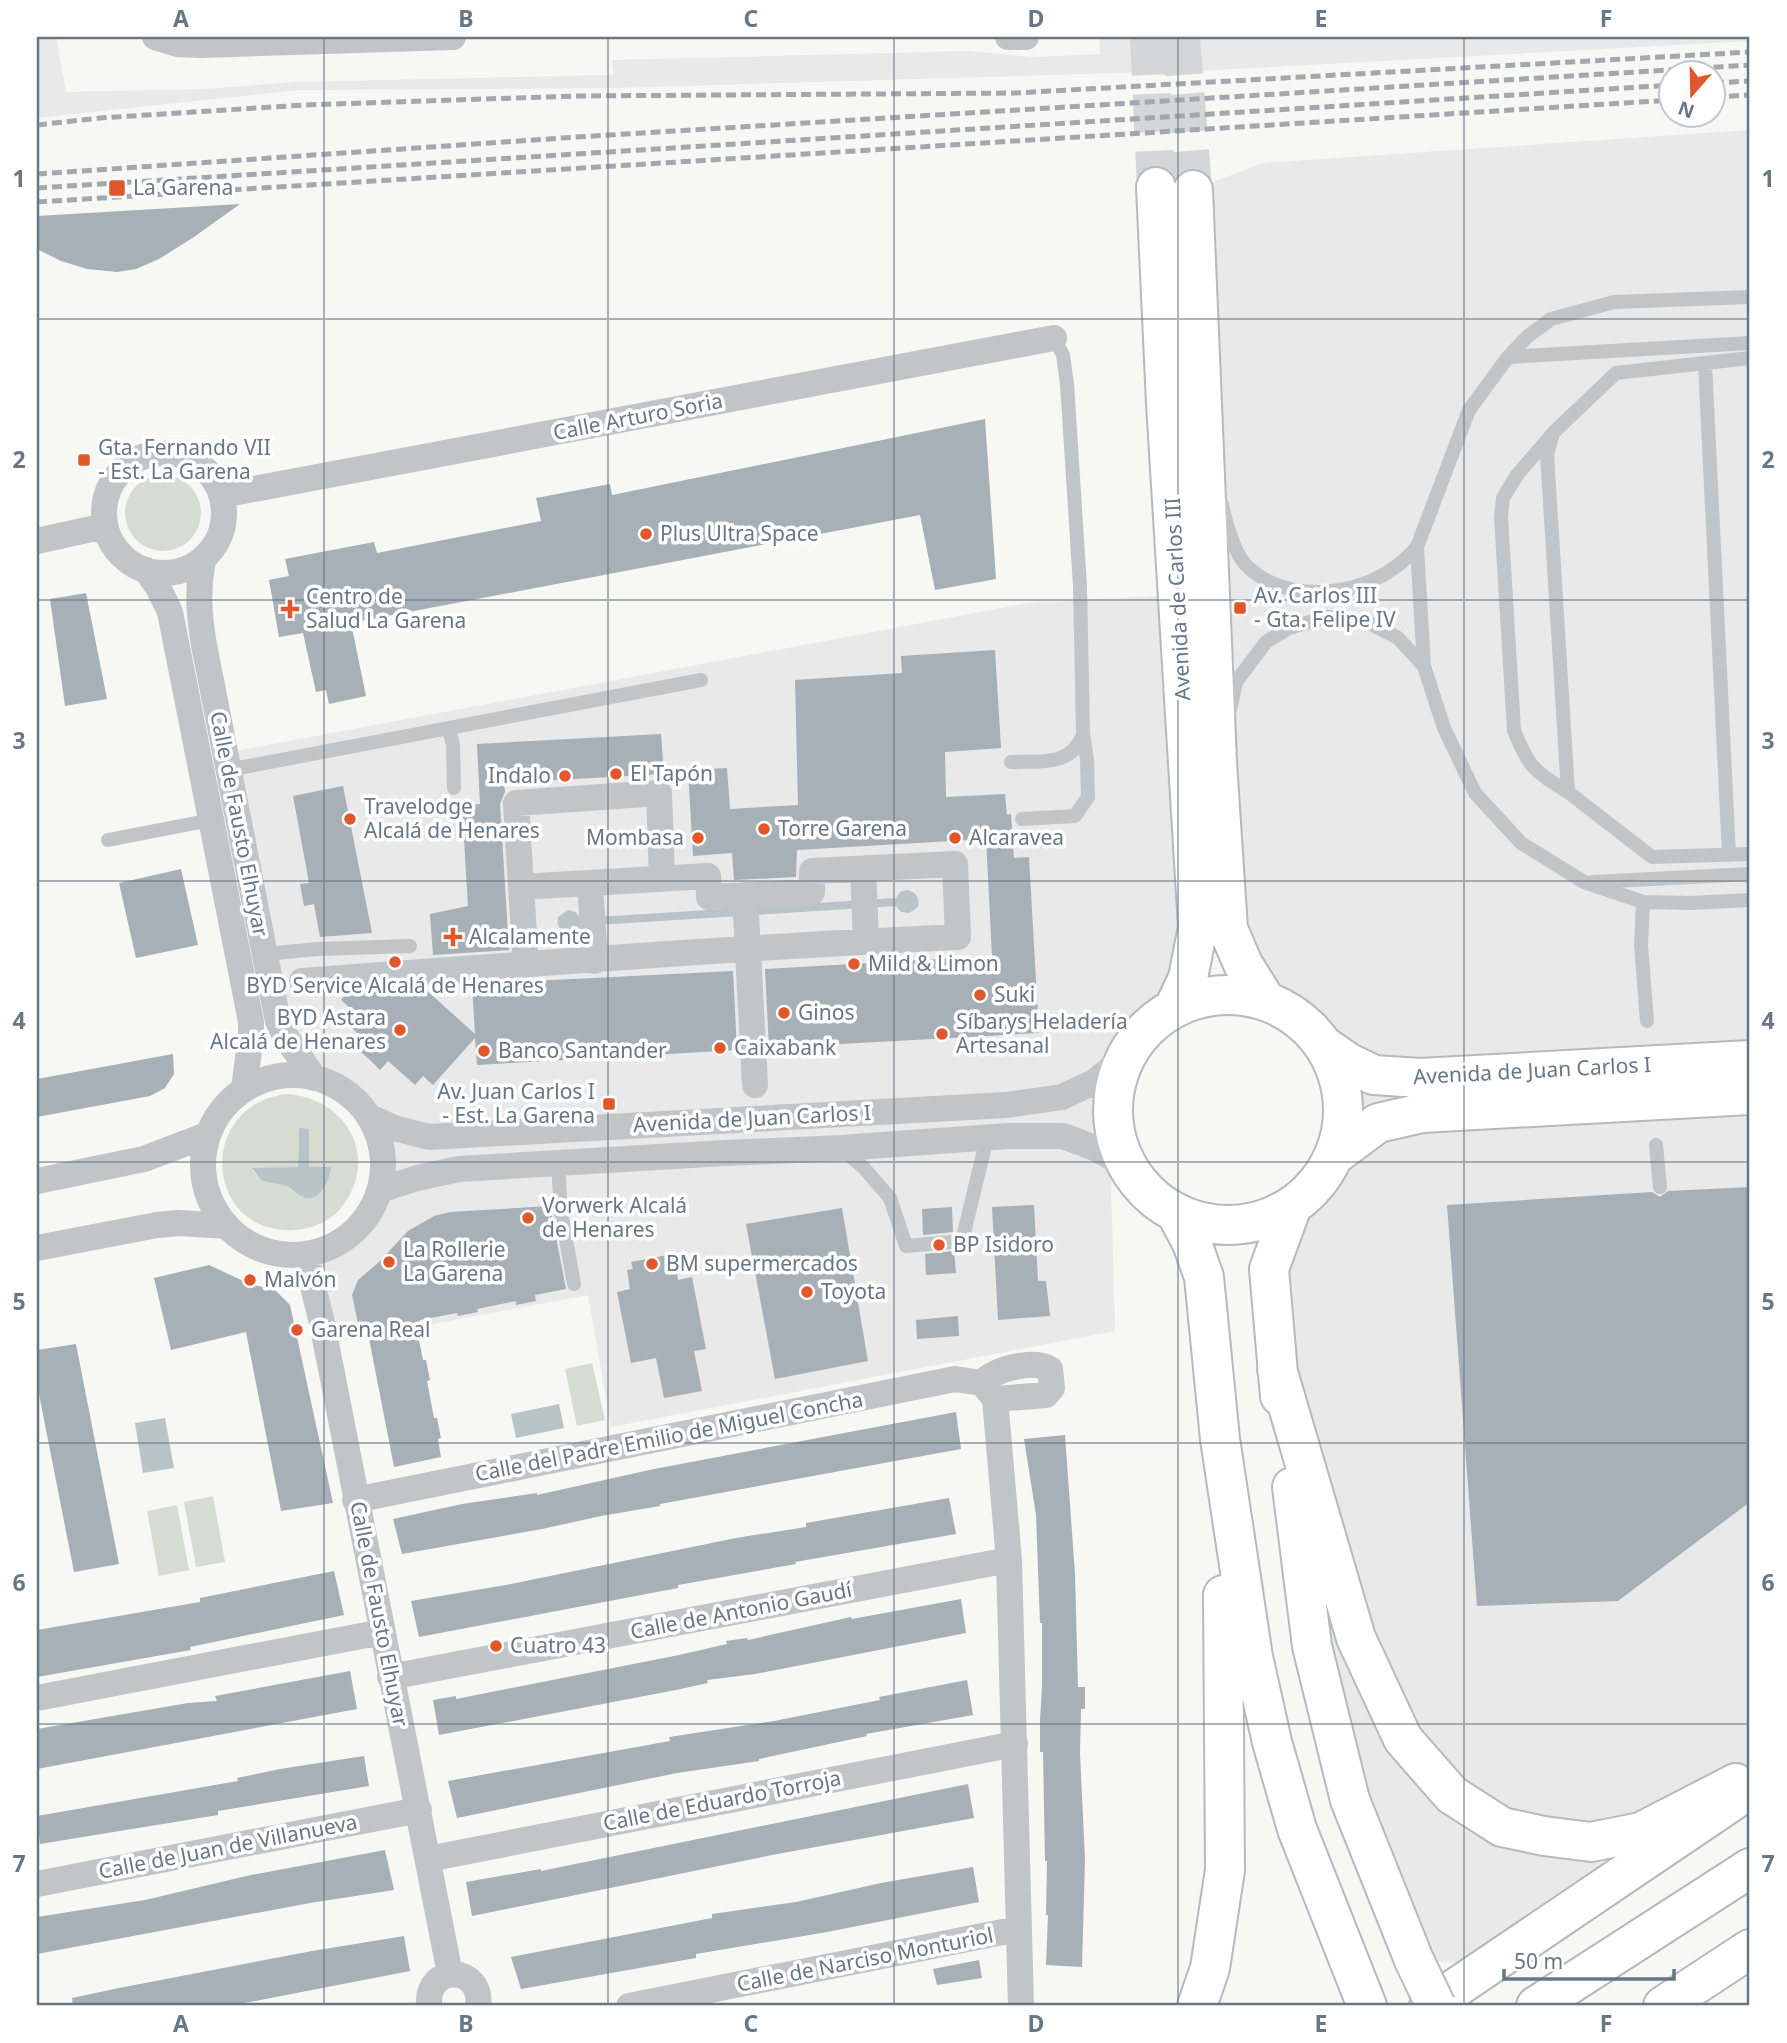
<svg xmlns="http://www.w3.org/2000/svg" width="1787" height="2043" font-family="'Noto Sans',sans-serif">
  <rect width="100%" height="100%" fill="#f7f7f4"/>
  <path fill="#e8e9e8" d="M37,37H56L66,92L206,89L297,82L613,75L612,60L970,51L1032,57L1100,54L1099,37H1750V41L1215,70L615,88L298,90L37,118Z
    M1750,130V1784L1461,1963L1414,1960L1350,1800L1269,1269L1307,1194L1327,1169L1341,1133L1343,1097L1333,1063L1323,1045L1311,1030L1283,1009L1243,964L1193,190L1262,163Z
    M1179,595L1198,927L1159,1017L1134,1042L1117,1074L1113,1092L1114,1130L1126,1165L1111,1182L1115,1331L611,1427L588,1295L326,1344L305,1254L330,1247L352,1233L369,1214L380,1190L383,1165L380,1141L370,1117L351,1096L333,1085L314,1078L298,1056L225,753L1028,603Z"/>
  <path fill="#d7dcd3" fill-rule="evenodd" d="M125 513a38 38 0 1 1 76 0a38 38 0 1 1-76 0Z
    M286,1094C343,1097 380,1153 344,1204C333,1220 314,1229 294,1230C205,1235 195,1106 286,1094ZM299,1129L309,1130V1168L330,1167L303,1197L284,1185L261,1180L252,1169L298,1168Z
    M592,1363L605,1420L577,1426L565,1369Z
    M213,1496L225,1562L196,1567L184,1502Z
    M177,1505L189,1570L159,1576L147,1511Z"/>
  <path fill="#b9c4c9" d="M907,890C916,892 920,898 918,907L909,913L901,912L896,906L581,926C571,939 555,933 558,917L568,910L575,912L581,918L896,898L900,892Z
    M299,1128L309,1129V1167H331C330,1179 320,1204 303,1197C296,1194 291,1187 283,1185C275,1183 268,1183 261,1180L252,1168L298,1167Z
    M559,1404L564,1428L516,1438L511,1414Z
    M165,1418L174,1468L143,1473L135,1423Z"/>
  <path fill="#a7b0b6" d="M240,204L194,237L159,259L136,269L117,272L87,269L61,261L37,249V216Z
    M985,419L996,579L935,590L920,515L351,623L366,696L329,704L326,690L316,692L303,633L279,637L269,580L289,576L285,559L374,542L377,553L541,521L536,498L610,484L612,495Z
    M86,593L107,699L65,706L50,599Z
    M995,650L1001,748L945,752L946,797L1005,794L1007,815L1011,814L1014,858L1029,857L1039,1033L769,1048L765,969L992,956L986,839L797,850L796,877L734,880L732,853L693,856L688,770L727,768L730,809L798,805L795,680L902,673L901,656Z
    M661,734L664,774L504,783L505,792L500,804L509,950L433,955L430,914L468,906L462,806L480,804L477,744Z
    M343,786L372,933L320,937L314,904L304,906L300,884L309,883L293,796Z
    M181,869L198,945L136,958L119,883Z
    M733,971L737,1050L477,1065L475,1038L433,1085L423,1076L415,1085L388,1061L380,1070L370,1060L359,1050L367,1042L340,1017L349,1007L341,1000L347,993L424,988L475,1034L472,984Z
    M173,1054L174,1074L165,1088L150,1096L37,1117V1079Z
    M1750,1187V1502L1618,1601L1477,1606L1447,1205L1652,1192L1660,1197L1668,1191Z
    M1034,1205L1038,1281H1046L1050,1316L998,1320L992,1207Z
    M550,1206L566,1289L535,1295L536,1301L516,1305V1301L477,1309L478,1312L458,1316L457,1313L420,1320V1324L416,1325L423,1360H426L430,1380L427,1381L434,1418H437L441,1438L438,1439L441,1457L394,1467L367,1328L359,1329L354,1304L352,1295L358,1280L378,1263L408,1231L434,1216L450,1212Z
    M952,1207L953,1232L923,1235L922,1209Z
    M842,1208L868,1361L775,1379L746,1224Z
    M954,1251L956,1273L926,1275L925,1254Z
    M667,1255L669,1262L675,1261L678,1280L692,1277L706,1349L694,1351L702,1391L664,1398L656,1358L631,1363L617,1292L630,1289L627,1270L633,1269L631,1262Z
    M209,1265L252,1285L274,1289L290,1305L333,1503L281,1511L246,1332L171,1350L154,1278Z
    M958,1316L959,1336L917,1339L916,1320Z
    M76,1344L119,1564L74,1572L37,1384V1350Z
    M956,1412L961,1449L660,1504V1506L601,1516L542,1529L402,1554L393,1519L462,1504L537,1493V1495L654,1469Z
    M1065,1435L1075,1574L1078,1687H1085V1709H1081L1080,1753L1085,1860L1082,1967L1046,1965L1048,1915H1046L1047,1861H1045L1043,1752H1040V1721L1042,1686V1623H1040L1036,1515L1024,1439Z
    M949,1498L956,1534L795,1562L796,1564L678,1585V1588L419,1637L411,1601L511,1584L736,1538L806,1527V1523Z
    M334,1571L344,1615L190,1647L191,1650L37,1677V1630L200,1602V1598Z
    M961,1599L966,1633L755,1674L707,1680L708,1683L676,1690L439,1735L433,1700L456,1696V1699L679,1655L727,1644L726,1641L747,1638L748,1640L851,1617L852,1619Z
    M350,1671L357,1709L37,1769V1729L188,1703L217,1701L215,1696Z
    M967,1680L973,1715L866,1734L867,1736L759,1759V1761L677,1773L457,1818L448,1781L670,1741L669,1737L774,1721L880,1700L879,1697Z
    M364,1756L369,1786L218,1811V1815L40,1844L37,1816L238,1781L237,1778L280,1769Z
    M968,1784L974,1818L772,1855L472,1916L466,1882L541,1869V1871Z
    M385,1850L394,1890L310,1903L37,1954V1917L145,1900L251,1875Z
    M973,1867L979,1902L827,1932L696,1954V1958L521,1989L511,1957L712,1918V1914L796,1902L881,1883Z
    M404,1936L410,1971L229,2006H73L72,1998L119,1988L312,1951Z
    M979,1960L982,1978L937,1985L933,1969Z"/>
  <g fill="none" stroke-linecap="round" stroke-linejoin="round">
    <path stroke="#d3d7d8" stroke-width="38" stroke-dasharray="38 19" stroke-linecap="butt" d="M1149,37L1156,187
      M1181,37L1193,190"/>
    <g stroke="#b5babf" stroke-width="42">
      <path id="secondary" d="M1156,187L1166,403L1198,927L1188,978L1174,1008
        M1193,190L1217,762L1228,929L1243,964L1266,1001
        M1113 1110a115 115 0 1 1 230 0a115 115 0 1 1-230 0Z
        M1323,1045L1349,1063L1374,1075L1420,1078L1750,1060
        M1335,1155L1378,1123L1422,1113L1750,1095
        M1176,1213L1192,1243L1204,1277L1220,1439L1253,1657L1272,1742L1297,1829L1367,2006
        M1277,1369L1356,1638L1403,1739L1452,1795L1502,1827L1544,1836L1591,1842L1641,1832L1736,1783
        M1280,1396L1269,1269L1292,1206
        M1292,1487L1312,1646L1350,1800L1414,1960
        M1197,2006L1210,1968L1225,1870L1223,1595"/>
    </g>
    <g stroke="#b4b8bb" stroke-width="42">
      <path id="highway" d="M1429,2006L1750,1789
        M1536,2006L1750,1868
        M1663,2006L1750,1949"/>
    </g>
    <path stroke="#c1c5c8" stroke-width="14" d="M1750,297L1614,302L1551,319L1528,336L1508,357L1469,410L1417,547L1424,666L1444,728L1475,793L1521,843L1584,882L1643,902L1690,903L1750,900
      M1508,357L1750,343
      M1705,363L1729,855
      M1552,437L1547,454L1568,792L1652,857L1750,854
      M1222,504C1225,520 1234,552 1245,564C1282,604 1357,598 1398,565C1405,560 1411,553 1417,547
      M1230,710L1236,682L1266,642L1289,628L1327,617L1367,622L1398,638L1424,666
      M449,729L453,745L454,788
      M1011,762C1040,761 1070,767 1083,735
      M228,770L701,680
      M1568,792C1535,772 1528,767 1514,730L1501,517L1503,498L1517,475L1554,432L1616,373L1750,358
      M1022,819L1075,816L1088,797L1087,759L1083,733L1080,586L1067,384L1063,355L1054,338
      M108,840L211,820
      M1593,882L1750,874
      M1643,902L1641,945L1647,1021
      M264,954L318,949L410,946
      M1656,1145L1660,1187
      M842,1149L864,1168L890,1198L906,1246L962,1241L987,1138
      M558,1163L561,1212L574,1284"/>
    <path stroke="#c1c5c8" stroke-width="26" d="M155,37L178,44L200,45L453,37
      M1008,37H1026
      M104 513a60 60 0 1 1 120 0a60 60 0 1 1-120 0Z
      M222,495L1054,338
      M37,541L105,526
      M203,560C197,590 199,615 204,645L278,1021L285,1036L314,1078
      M146,570L159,589L170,612L244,986L251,1022V1036L244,1088
      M863,869L866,941
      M590,884L595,961
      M521,887L516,803L659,793L662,879
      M745,895L755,1085
      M302,981C520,965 739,947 958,937L955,864L812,871V892L709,897L708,876L521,887L526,965
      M203 1165a90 90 0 1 1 180 0a90 90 0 1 1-180 0Z
      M370,1117L394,1128L429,1137L1006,1105L1062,1097L1094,1082L1125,1057
      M37,1181L144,1159L207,1135
      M380,1190L417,1178L459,1169L725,1153L841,1148L1008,1136H1063L1095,1148L1126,1165
      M37,1248L157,1225L179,1223L227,1226
      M305,1254L322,1323L450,1974
      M982,1383C995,1369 1032,1359 1050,1369L1052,1388L1046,1395L995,1399
      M355,1500L955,1379L982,1383L995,1399L1009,1560L1021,2006
      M390,1677L1009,1560
      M37,1698L382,1632
      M428,1859L1015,1744
      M37,1884L419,1810
      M429,2006C426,1962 484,1966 478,2006
      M629,2006L1018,1929"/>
    <use href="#secondary" stroke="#fff" stroke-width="38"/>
    <use href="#highway" stroke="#fff" stroke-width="38"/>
    <path stroke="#a2a8ae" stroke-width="5" stroke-dasharray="10 5" stroke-linecap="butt" d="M1714,83L1750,81
      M1714,97L1750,95
      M37,125L100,118L304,105L575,96L1015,93L1750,52
      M37,174L577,137L1750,65
      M37,188L1672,85
      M37,202L1672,100"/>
    <g stroke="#b5babf" stroke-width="42" stroke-linecap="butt">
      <path id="secondary-bridge" d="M1414,1960L1436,2006"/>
    </g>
    <use href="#secondary-bridge" stroke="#fff" stroke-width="38"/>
  </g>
  <path fill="none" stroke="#677785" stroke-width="2" stroke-opacity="0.55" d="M324,37V2006M608,37V2006M894,37V2006M1178,37V2006M1464,37V2006M37,319H1750M37,600H1750M37,881H1750M37,1162H1750M37,1443H1750M37,1724H1750"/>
  <g fill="#e0572b" stroke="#fff" stroke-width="2.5">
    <rect x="108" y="179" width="18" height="18" rx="3.5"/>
    <rect x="77" y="453" width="14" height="14" rx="3.5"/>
    <circle cx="646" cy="534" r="7"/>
    <rect x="1233" y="601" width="14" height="14" rx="3.5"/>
    <path d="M286.5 598.5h7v7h7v7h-7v7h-7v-7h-7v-7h7z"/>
    <circle cx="616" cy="774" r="7"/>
    <circle cx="565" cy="776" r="7"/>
    <circle cx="350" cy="819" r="7"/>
    <circle cx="764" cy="829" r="7"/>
    <circle cx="698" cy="838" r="7"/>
    <circle cx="955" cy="838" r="7"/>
    <path d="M449.5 926.5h7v7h7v7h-7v7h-7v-7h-7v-7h7z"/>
    <circle cx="395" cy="962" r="7"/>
    <circle cx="854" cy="964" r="7"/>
    <circle cx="980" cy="995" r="7"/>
    <circle cx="784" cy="1013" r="7"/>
    <circle cx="400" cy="1030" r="7"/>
    <circle cx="942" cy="1034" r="7"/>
    <circle cx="720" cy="1048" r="7"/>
    <circle cx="484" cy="1051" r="7"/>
    <rect x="602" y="1097" width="14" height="14" rx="3.5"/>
    <circle cx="528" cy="1218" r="7"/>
    <circle cx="939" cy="1245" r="7"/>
    <circle cx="389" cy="1262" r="7"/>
    <circle cx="652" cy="1264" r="7"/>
    <circle cx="250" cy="1280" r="7"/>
    <circle cx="807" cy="1292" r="7"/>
    <circle cx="297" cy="1330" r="7"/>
    <circle cx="496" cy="1646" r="7"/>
  </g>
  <g text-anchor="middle" stroke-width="7" stroke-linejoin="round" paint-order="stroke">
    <g font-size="21" fill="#677785" stroke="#fff" text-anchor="start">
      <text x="133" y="195">La Garena</text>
      <text x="98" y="455">Gta. Fernando VII<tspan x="98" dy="24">- Est. La Garena</tspan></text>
      <text x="660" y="541">Plus Ultra Space</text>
      <text x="1254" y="603">Av. Carlos III<tspan x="1254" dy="24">- Gta. Felipe IV</tspan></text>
      <text x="306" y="604">Centro de<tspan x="306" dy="24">Salud La Garena</tspan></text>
      <text x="630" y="781">El Tapón</text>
      <text x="551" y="783" text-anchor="end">Indalo</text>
      <text x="364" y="814">Travelodge<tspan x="364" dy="24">Alcalá de Henares</tspan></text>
      <text x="778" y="836">Torre Garena</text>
      <text x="684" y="845" text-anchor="end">Mombasa</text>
      <text x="969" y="845">Alcaravea</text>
      <text x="469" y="944">Alcalamente</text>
      <text x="868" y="971">Mild &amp; Limon</text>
      <text x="395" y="993" text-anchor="middle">BYD Service Alcalá de Henares</text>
      <text x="994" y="1002">Suki</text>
      <text x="798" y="1020">Ginos</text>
      <text x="386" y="1025" text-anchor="end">BYD Astara<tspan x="386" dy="24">Alcalá de Henares</tspan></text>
      <text x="956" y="1029">Síbarys Heladería<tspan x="956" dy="24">Artesanal</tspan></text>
      <text x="734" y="1055">Caixabank</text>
      <text x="498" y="1058">Banco Santander</text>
      <text x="595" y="1099" text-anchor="end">Av. Juan Carlos I<tspan x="595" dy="24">- Est. La Garena</tspan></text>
      <text x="542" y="1213">Vorwerk Alcalá<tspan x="542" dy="24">de Henares</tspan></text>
      <text x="953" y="1252">BP Isidoro</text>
      <text x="403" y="1257">La Rollerie<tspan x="403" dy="24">La Garena</tspan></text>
      <text x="666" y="1271">BM supermercados</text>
      <text x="264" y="1287">Malvón</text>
      <text x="821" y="1299">Toyota</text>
      <text x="311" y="1337">Garena Real</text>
      <text x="510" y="1653">Cuatro 43</text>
    </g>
    <g font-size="21" fill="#677785" stroke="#fff">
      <text transform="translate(638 417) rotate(-11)" y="7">Calle Arturo Soria</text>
      <text transform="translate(1178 599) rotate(-93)" y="7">Avenida de Carlos III</text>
      <text transform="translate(239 824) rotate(79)" y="7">Calle de Fausto Elhuyar</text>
      <text transform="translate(1532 1071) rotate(-3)" y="7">Avenida de Juan Carlos I</text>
      <text transform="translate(752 1119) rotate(-3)" y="7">Avenida de Juan Carlos I</text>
      <text transform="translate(669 1437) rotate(-11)" y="7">Calle del Padre Emilio de Miguel Concha</text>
      <text transform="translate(741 1611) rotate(-11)" y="7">Calle de Antonio Gaudí</text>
      <text transform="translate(379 1614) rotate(79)" y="7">Calle de Fausto Elhuyar</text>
      <text transform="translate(722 1801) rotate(-11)" y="7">Calle de Eduardo Torroja</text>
      <text transform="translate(228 1847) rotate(-11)" y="7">Calle de Juan de Villanueva</text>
      <text transform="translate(865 1960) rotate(-11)" y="7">Calle de Narciso Monturiol</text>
    </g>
  </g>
  <rect width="1787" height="2043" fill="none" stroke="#ffffff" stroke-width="77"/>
  <g transform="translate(1692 94) rotate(200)"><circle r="33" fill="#ffffff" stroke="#c2c9ce" stroke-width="2"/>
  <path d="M0-5L12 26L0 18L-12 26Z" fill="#e0572b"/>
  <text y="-10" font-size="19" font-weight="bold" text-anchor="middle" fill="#677785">N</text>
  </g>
  <path d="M1504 1969v10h170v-10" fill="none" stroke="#677785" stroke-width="3.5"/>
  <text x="1514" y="1969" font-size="21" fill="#677785" stroke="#ffffff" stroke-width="5" paint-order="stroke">50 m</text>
  <rect x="38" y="38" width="1710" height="1966" fill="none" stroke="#677785" stroke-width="2.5"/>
  <g font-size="23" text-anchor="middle" font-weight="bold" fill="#677785">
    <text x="181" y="27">A</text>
    <text x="466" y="27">B</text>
    <text x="751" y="27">C</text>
    <text x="1036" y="27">D</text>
    <text x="1321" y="27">E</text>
    <text x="1606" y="27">F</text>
    <text x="19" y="187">1</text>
    <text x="1768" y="187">1</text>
    <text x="19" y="468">2</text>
    <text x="1768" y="468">2</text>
    <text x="19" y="749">3</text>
    <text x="1768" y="749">3</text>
    <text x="19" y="1029">4</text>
    <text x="1768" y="1029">4</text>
    <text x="19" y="1310">5</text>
    <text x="1768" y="1310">5</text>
    <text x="19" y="1591">6</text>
    <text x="1768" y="1591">6</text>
    <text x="19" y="1872">7</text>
    <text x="1768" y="1872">7</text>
    <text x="181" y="2032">A</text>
    <text x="466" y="2032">B</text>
    <text x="751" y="2032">C</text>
    <text x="1036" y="2032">D</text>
    <text x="1321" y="2032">E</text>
    <text x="1606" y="2032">F</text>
  </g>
</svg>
